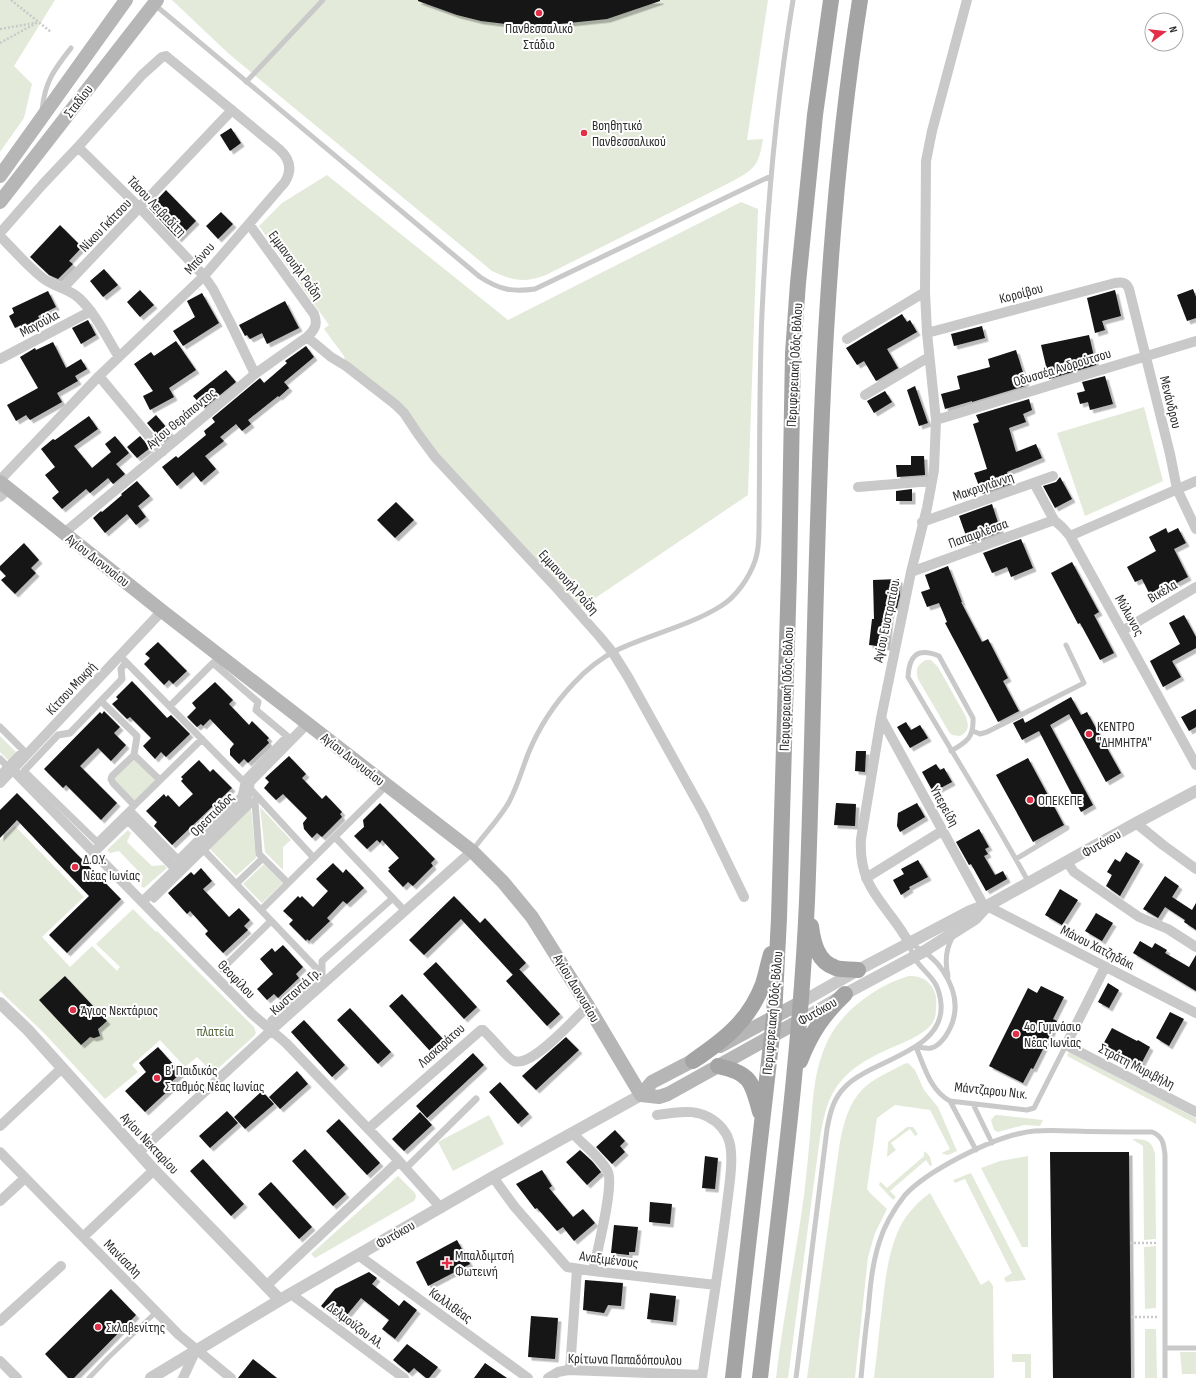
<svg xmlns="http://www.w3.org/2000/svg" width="1196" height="1378" font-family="'Sofia Sans Condensed',sans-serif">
  <defs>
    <filter id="shadow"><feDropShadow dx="3.5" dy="3.5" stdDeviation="0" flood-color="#0004"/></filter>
  </defs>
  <rect width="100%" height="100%" fill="#fff"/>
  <path fill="#e3ead9" d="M0,0H55L14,66L32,84L24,118L0,152Z
    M172,0H768L747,140L763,139C759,165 755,169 733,181L546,275C524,283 513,281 492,271L229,54Z
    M327,175L508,320L741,202L758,209L748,495L579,609L423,438L345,362L344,356L324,329L329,325L259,226L282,203Z
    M1144,407L1163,481L1085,516L1057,433Z
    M926,660H931L938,667L965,715C969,724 970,731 960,736L952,735L949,732L918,679C915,669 918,664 926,660Z
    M0,736L17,753L9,761L0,752Z
    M135,758L156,780L135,801L113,779Z
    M251,807L256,858L236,876L209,848Z
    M260,807L291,840L283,847V870L265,852Z
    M15,826L84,897L42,937L70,967L92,946L117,971L120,967L96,944L133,909L156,932L157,931L254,1027L256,1033L254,1036L213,1073L197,1057L185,1067L160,1040L132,1065L138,1072L105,1099L44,1033L0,991V840Z
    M128,830L131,833L127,842L152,866L164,865L167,868L144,888L141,886L143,876L119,851L110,853L107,850Z
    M264,864L283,883L262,903L243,884Z
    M909,976C919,976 926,978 932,987C936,993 937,1000 936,1008C936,1011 936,1016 934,1020C927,1036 893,1046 878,1054C864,1061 851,1069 841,1081C827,1097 824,1117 820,1137L788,1378H776C783,1317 796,1256 804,1195C807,1171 809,1147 811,1123C813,1095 815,1066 828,1040C842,1011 877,985 909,976Z
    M1069,1052L1196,1118V1124L1067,1056Z
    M908,1063L915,1070L924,1090L938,1107L957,1151L948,1155L943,1154L942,1153L950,1149L930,1110L895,1105L877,1118L867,1189L870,1193L887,1209L875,1233L868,1257L855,1378H807L839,1148C843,1125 848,1102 866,1086C877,1077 891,1071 904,1064Z
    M489,1115L504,1144L453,1171L438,1142Z
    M995,1115H998L1043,1120L1040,1126L1024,1125L998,1132L994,1130L991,1120Z
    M907,1127H913L918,1134L915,1136L910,1129L891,1143L896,1150L887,1157L888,1142Z
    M1132,1139C1145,1139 1152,1140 1155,1154L1156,1239L1144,1240L1143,1146Z
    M925,1151L930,1157L932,1165L930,1166L926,1160L890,1191L896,1197L893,1200L881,1187L879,1185L880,1182L882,1183L887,1188L924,1156V1153Z
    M1028,1156V1247H1022L981,1168L1000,1161Z
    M971,1173L1026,1280L1006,1282L1004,1278L1012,1273L965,1179L955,1183L953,1180Z
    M398,1176L415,1193L416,1197L414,1201L317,1257L315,1258L311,1254Z
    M930,1193L981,1285L989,1280L993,1286L994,1378H874C877,1355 879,1331 882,1308C885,1281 888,1252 900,1227C906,1214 919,1201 930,1193Z
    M1156,1246V1308L1145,1309L1144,1247Z
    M1145,1329H1156L1157,1378H1145Z
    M1180,1352H1196V1374H1182Z
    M1012,1354H1031V1378H1025V1362H1012Z"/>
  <path fill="#131313" filter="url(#shadow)" d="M418,0H660V1L607,19L540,26L514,25L481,21L457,15L418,1Z
    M231,128L241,143L230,151L220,135Z
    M166,190L196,221L178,239L149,208Z
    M221,212L233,224L218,239L206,226Z
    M60,225L82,247L69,261L73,264L58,279L49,275L30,257Z
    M104,269L118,285L103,297L90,281Z
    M1193,289L1196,297V318L1187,321L1177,295Z
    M140,290L154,305L140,317L127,302Z
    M1115,290L1121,316L1102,321L1105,330L1095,333L1087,298Z
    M48,291L56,307L38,316L40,320L23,328L21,325L15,328L9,316L14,313L12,308Z
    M202,293L219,323L183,346L173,331L195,317L187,301Z
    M285,301L299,328L267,344L262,333L250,339L247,335L245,336L239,325Z
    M902,314L907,322L910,320L917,332L887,349L898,368L876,381L864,361L857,365L846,348Z
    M88,320L96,335L81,344L72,328Z
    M982,326L985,338L954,346L951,334Z
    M1089,335L1096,365L1049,379L1041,345Z
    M176,341L196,370L169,388L174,397L150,410L143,396L153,391L134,364L151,352L154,356Z
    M53,342L66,368L81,359L87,369L75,376L78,381L57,393L62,402L30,420L26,415L16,421L7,405L38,388L20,357L35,348L36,350Z
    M306,346L314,357L284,382L289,388L279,397L278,396L248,420L251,424L242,431L236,424L220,437L224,441L205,456L216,469L201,482L193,472L177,486L162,467L176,456L178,458L206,435L204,431L215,422L212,418L260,378L264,383L287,363L285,361Z
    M1016,350L1026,382L1024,383L1025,386L972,402V401L945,409L941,394L960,389L957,376L990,367L988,359Z
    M226,370L236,382L204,408L193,396Z
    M1105,376L1113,404L1090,410L1088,402L1080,404L1077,393L1085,391L1082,382Z
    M915,386L928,423L919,426L907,390Z
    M885,391L892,402L874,413L867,401Z
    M1029,399L1032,410L1023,414L1026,422L1009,428L1016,452L1036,444L1042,458L1007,472L1011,484L982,494L974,473L987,469L973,424L979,422L976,415Z
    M156,415L172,434L163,442L147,423Z
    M89,416L98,429L74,446L92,468L111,452L105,444L115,436L129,453L116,464L125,474L113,484L108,478L90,493L86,489L62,509L52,498L59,492L45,475L55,467L41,449L53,439L55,440Z
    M140,436L150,448L137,458L127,447Z
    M911,456H924L925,475L897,477L896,465H911Z
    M1060,477L1072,499L1055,508L1043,486L1056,482Z
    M137,481L150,496L138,506L146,517L136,525L127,514L105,533L93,518L101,511L102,512L122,495L121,494Z
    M912,489V501H896V491Z
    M396,502L414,520L395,538L377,520Z
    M992,504L1001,532L969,544L959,516Z
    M1166,528L1168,533L1178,528L1186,543L1174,549L1188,577L1173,585L1172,583L1150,595L1142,579L1135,582L1127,567L1156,551L1149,537Z
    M1021,539L1033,568L1011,577L1007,567L992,573L983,553Z
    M24,543L39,560L31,568L36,573L15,594L1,580L6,576L0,570V566Z
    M1072,562L1099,612L1094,615L1114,653L1100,660L1080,623L1078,624L1051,573Z
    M948,566L962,602H961L982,642L988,639L1008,678L1003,681L1019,711L998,722L945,623L947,622L939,603L927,607L921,592L930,589L925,575Z
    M899,579L900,595L897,608H891L887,647L869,645L872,619H874L873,580Z
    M1184,615L1196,637V648L1172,661L1181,677L1163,687L1150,661L1180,644L1169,623Z
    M158,642L187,671L173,684L169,680L164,685L144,664L150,658L145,654Z
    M132,681L167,718L171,715L190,734L166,757L161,752L155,759L143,746L151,738L130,717L127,719L112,704L118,699L116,697Z
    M215,682L233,700L229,704L249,725L252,721L269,738L267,740L269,743L248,763L244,759L239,764L230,755V749L234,744L210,719L203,726L201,724L197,727L187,717L196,708L192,703Z
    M1071,697L1081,715L1087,712L1121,773L1106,782L1069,714L1050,725L1093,805L1081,812L1039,731L1022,740L1013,723L1023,718L1025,723Z
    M1196,709V727L1189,731L1181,717Z
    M104,711L120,727L114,733L126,745L111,761L98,748L80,766L117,803L101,820L66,785L63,788L44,769L100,712L102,714Z
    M906,722L911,730L920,725L928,738L910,748L897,727Z
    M856,751H866L865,772L855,771Z
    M289,756L306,774L302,778L322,799L326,795L342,812L340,814L342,817L322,837L317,833L312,838L304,829L303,823L307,818L283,794L276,800L264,788L269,782L265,778Z
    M1028,758L1064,825L1033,842L996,775Z
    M199,760L210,772L213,769L232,788L172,845L154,826L157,822L146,811L164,794L166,797L168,795L179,807L193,794L181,781L183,779L181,777Z
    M936,764L940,770L944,768L952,782L933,792L922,772Z
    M17,793L121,899L67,953L49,935L89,896L17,820L0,838V810Z
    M380,803L435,859L431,863L433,866L413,886L408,882L403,887L388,871L390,869L388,868L399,858L382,840L380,843L377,840L367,849L354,836L364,827L363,820Z
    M836,803L856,804L855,826L834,825Z
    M917,803L925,817L900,832L897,826L898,813Z
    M979,829L989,847L985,849L988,854L984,856L995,875L1003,871L1007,879L986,891L971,864L969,865L956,842Z
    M1126,852L1140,861L1120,896L1106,886L1112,875L1107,872L1115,859L1120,862Z
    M918,860L928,877L909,887L910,889L901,895L893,880L904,874L901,869Z
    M333,863L343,873L346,869L364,888L347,904L343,901L327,918L330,921L309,941L307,939L306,941L289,924L293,920L283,911L298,896L300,898L302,896L313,907L328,891L316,879Z
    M201,868L212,881L203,889L229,917L239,908L250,920L244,926L248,930L223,953L205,934L208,931L190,911L187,914L168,893L191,872L194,875Z
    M1165,876L1179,886L1172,897L1192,910L1196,903V930L1184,922L1185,920L1165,907L1158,918L1143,909Z
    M1060,889L1078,900L1062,925L1045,915Z
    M454,896L480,923L485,918L526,963L513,975L461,919L424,955L409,940Z
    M1096,913L1113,923L1102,941L1085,931Z
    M1140,941L1152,948L1155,943L1167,950L1165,953L1189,967L1196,955V991L1133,953Z
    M283,945L303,967L296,974L299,978L278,998L274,994L267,1000L257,989L273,974L260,959L272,948L275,952Z
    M436,962L477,1007L464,1019L423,974Z
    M519,969L560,1014L547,1026L506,981Z
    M65,976L107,1021L98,1029L100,1036L94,1038L90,1037L81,1045L39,1000Z
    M1108,983L1119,990L1109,1008L1098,1002Z
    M1041,986L1064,997L1053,1019L1057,1021L1033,1069L1031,1068L1023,1083L989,1066L1028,988L1037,993Z
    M402,994L443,1039L430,1051L389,1006Z
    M350,1008L391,1052L378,1064L337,1020Z
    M1170,1012L1184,1019L1169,1046L1156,1038Z
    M304,1020L345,1065L332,1077L291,1032Z
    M1112,1028L1137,1041L1138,1040L1150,1047L1139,1068L1101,1048Z
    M566,1037L579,1050L536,1090L522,1076Z
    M158,1047L181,1073L169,1084L172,1087L145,1112L125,1091L146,1072L139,1063Z
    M473,1053L484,1065L427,1118L416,1106Z
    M297,1071L308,1084L280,1109L269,1097Z
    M500,1082L529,1114L518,1124L489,1092Z
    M262,1091L274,1104L245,1129L234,1117Z
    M227,1111L238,1123L210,1148L199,1136Z
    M420,1112L432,1125L404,1151L392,1139Z
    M339,1119L380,1163L367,1175L326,1131Z
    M615,1130L625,1141L620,1146L625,1152L612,1164L596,1147Z
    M305,1149L346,1194L333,1206L292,1161Z
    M580,1150L592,1161L601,1172L587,1185L566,1162Z
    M1050,1152H1129L1131,1378H1053Z
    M705,1156L718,1158L715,1189L702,1188Z
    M203,1159L244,1204L231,1216L190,1171Z
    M542,1170L552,1186L549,1188L573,1217L583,1209L595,1223L574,1241L563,1227L557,1231L537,1208L535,1209L516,1184Z
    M271,1182L312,1227L299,1239L258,1194Z
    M650,1202L672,1204L670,1224L649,1222Z
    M614,1225L638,1227L635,1252H629V1255L611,1253Z
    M457,1240L470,1264L428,1286L416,1262Z
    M369,1272L377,1278L372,1284L399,1306L404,1300L417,1310L395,1339L382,1329L389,1320L361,1298L341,1322L321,1306L335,1289Z
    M585,1280L623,1283L621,1306L608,1305L604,1313L583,1310Z
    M111,1289L136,1315L74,1378H68L45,1354Z
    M650,1293L676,1296L673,1322L647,1319Z
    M531,1316L558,1318L555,1359L528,1357Z
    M407,1344L438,1367L429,1378H426L414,1368L409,1373L393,1360Z
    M253,1359L277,1378H238Z
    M485,1363L507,1378H474Z"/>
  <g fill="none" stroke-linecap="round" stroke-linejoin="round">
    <path stroke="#c9c9c9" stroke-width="2.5" stroke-dasharray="2 2" stroke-linecap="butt" d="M11,0L51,32
      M0,29L35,23
      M0,43L38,22
      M1130,1243H1158
      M1131,1317H1158"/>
    <path stroke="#c9c9c9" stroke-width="5" d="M155,5L480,277C500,290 512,292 535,289L771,176
      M246,82L323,0
      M42,110C45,81 54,70 71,48
      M973,731L980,734L987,732L1084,683L1066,645
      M951,751C967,742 974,737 973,718L939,656C917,647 909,656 908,677C948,746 991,813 1029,883
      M473,850C484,834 499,820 509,802C517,787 522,770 528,754C539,727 554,704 574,683C586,670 601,658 617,650C651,634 689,626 721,606C736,597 749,578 755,561C759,550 759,539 759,528C760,456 759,385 762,313C767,208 776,103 793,0
      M1016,859L1067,828
      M910,943C923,951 934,957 943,971C957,992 960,1015 945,1037C941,1042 937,1047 931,1048C926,1049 920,1047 916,1047
      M948,976C945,963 945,951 952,938
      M916,1047C924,1066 930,1090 950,1101L1027,1110L1034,1108L1066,1045
      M950,1101L976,1150
      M973,1104L992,1143
      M1165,1348H1196
      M89,1378L108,1358L156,1312
      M796,1378L827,1129C830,1113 833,1099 845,1087C870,1060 945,1052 941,1004C939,979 927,976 914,958C911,954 911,948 910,944
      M861,1378C863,1356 865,1334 868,1312C870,1288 872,1265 879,1243C884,1226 894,1209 905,1195C927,1171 990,1139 1022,1133C1039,1129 1057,1131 1074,1131C1100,1132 1126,1132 1152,1132C1163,1136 1164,1145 1165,1155V1378"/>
    <path stroke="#c9c9c9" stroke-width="7" d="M124,660L244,782L314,858
      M126,662L121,669L122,679L70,733L58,735L24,771L97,842L202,739
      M101,701L137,736L134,755L160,780
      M0,727L23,750L0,774
      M0,759L7,766
      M259,798L255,802L259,854L288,883
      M134,805L113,783L111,779L112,776L134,755
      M130,810L178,859L241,796L245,779L287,736L256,710L258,702L213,663L170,706
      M335,837L405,911
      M197,843L322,974
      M236,884L263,858
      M154,899L258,797
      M261,910L387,785
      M222,969L271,921
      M271,1020L322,974V961L393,898
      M406,1168L476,1099"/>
    <path stroke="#c9c9c9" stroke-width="10" d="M78,147L140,208L204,276L213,289L230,322L255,374
      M0,233L43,184L78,147L142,75L162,57L166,56L279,149C289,158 293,169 285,182L204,276L99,376L0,480
      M0,236C14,250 28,267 44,279C55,287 69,289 79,298C96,314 107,338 119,357
      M63,288L232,110
      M927,333L1115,283C1122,282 1126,282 1129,289L1170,454L1177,489L1196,529
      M307,337L331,357L346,366L396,405L404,413L418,434L435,457L553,584L600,637L613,653L628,677L704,814L744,897
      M847,339L925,292
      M0,359L91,311
      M99,376L162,452
      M865,395L929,357
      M936,420L1196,341
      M1034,483L1054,520L1062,527L1070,536L1196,765
      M858,487L932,481
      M0,497L8,489
      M922,522L1053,476
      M64,533L255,374L307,337C315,330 318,324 314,314L249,224
      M1070,536L1196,481
      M911,572L1054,520
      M1122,631L1196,587
      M881,718L985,908
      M13,770L252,1014L286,1043L399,1161L441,1208
      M0,783L162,611
      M1136,823L1163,845L1196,869
      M94,852L128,819L176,869
      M1067,862L1074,872L1139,917L1168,929L1196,947
      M866,878L942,831
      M142,902L246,801L250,782L307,724
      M987,906L1196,1013
      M909,943C887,903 858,890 861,839L881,718L911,572L927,508L934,470L936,420L927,333L925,292L926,161L932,131L967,0
      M1105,967L1066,1045L1196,1112
      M657,1115C681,1111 704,1107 722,1128C724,1131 727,1134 728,1138C735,1153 729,1187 727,1204C720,1262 710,1320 702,1378
      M0,1126L62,1068
      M368,1129L481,1030H483L486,1033C492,1038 508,1059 514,1061C532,1068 575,1018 588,1006
      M573,1134C583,1144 602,1159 608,1172C614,1187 597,1252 593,1271
      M0,1152L179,1335L231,1378
      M138,1153L276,1026L472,851
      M493,1177L514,1206L567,1267L593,1271L716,1285
      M0,1201L25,1178
      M83,1237L154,1170
      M358,1255L528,1378
      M266,1286L399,1161
      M291,1294L404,1378
      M0,1321L61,1266
      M0,1361L17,1378
      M570,1370L577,1269
      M183,1378L196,1350
      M548,1378L558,1372L568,1370L702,1375"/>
    <path stroke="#c9c9c9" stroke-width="12" d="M0,1003L28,1030L154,1170L280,1300
      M800,1003L858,970L970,911L978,908H985
      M799,1021L845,994L923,952L975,919L987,906L1136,823L1196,791
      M151,1378L280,1300L493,1177L641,1095"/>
    <path stroke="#b6b6b6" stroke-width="14" d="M0,176L126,0
      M0,202L157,0
      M0,482L162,611L472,851L503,882L532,917L588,1006L641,1095
      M720,1046L800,1003
      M641,1095L652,1082L702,1056
      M641,1095L659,1097L668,1094L799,1021"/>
    <path stroke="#a4a4a4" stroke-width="16" d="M811,926C813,942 817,962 836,968C843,970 851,969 858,970
      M693,1061C724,1040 749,1021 763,984C766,975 768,964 771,954
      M800,1061C811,1033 823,1015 845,994
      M718,1066C751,1073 752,1082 760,1112
      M733,1378L774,1017L779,918L789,574L793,353L798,283L815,115L831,0
      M760,1378C778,1219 800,1061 807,901C819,600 813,298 860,0"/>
  </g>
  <g fill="#e22f47" stroke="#fff" stroke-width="1.5">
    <circle cx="539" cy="13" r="4"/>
    <circle cx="584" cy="133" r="4"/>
    <circle cx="1089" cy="734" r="4"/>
    <circle cx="1030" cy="800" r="4"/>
    <circle cx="75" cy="867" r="4"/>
    <circle cx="73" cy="1010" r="4"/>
    <circle cx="1016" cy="1034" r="4"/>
    <circle cx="157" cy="1078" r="4"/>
    <path d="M445 1257h4v4h4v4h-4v4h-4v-4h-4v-4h4z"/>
    <circle cx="98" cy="1327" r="4"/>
  </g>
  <g text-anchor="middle" stroke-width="4" stroke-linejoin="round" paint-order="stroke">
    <g font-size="14" fill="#2c2c2c" stroke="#fff" text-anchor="start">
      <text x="539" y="33" text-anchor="middle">Πανθεσσαλικό<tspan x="539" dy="16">Στάδιο</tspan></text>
      <text x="592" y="130">Βοηθητικό<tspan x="592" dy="16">Πανθεσσαλικού</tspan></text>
      <text x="1097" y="731">ΚΕΝΤΡΟ<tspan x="1097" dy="16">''ΔΗΜΗΤΡΑ''</tspan></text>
      <text x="1038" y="805">ΟΠΕΚΕΠΕ</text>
      <text x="83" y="864">Δ.Ο.Υ.<tspan x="83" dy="16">Νέας Ιωνίας</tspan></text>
      <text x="81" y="1015">Άγιος Νεκτάριος</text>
      <text x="1024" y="1031">4ο Γυμνάσιο<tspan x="1024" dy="16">Νέας Ιωνίας</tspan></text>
      <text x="165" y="1075">Β' Παιδικός<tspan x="165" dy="16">Σταθμός Νέας Ιωνίας</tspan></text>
      <text x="455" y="1260">Μπαλδιμτσή<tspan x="455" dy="16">Φωτεινή</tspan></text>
      <text x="106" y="1332">Σκλαβενίτης</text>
    </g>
    <g font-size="14" fill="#2c2c2c" stroke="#fff">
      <text transform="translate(78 101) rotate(-52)" y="5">Σταδίου</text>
      <text transform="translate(157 206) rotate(46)" y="5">Τάσου Λειβαδίτη</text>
      <text transform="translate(105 225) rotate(-46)" y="5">Νίκου Γκάτσου</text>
      <text transform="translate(199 258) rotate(-48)" y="5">Μπόνου</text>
      <text transform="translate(296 265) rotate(54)" y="5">Εμμανουήλ Ροΐδη</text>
      <text transform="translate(1021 293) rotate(-15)" y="5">Κοροίβου</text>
      <text transform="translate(39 323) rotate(-28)" y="5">Μαγούλα</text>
      <text transform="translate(794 365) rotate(-87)" y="5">Περιφερειακή Οδός Βόλου</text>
      <text transform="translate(1062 367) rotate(-17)" y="5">Οδυσσέα Ανδρούτσου</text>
      <text transform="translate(1171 402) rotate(76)" y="5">Μενάνδρου</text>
      <text transform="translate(181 418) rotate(-40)" y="5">Αγίου Θεράποντος</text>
      <text transform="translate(983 486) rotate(-19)" y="5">Μακρυγιάννη</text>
      <text transform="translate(978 533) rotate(-20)" y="5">Παπαφλέσσα</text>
      <text transform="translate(98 560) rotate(38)" y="5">Αγίου Διονυσίου</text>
      <text transform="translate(569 582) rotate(48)" y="5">Εμμανουήλ Ροΐδη</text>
      <text transform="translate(1162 591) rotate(-31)" y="5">Βικέλα</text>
      <text transform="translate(1130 615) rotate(61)" y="5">Μύλωνος</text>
      <text transform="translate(886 621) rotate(-78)" y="5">Αγίου Ευστρατίου</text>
      <text transform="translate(71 688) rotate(-47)" y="5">Κίτσου Μακρή</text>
      <text transform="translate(786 689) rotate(-88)" y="5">Περιφερειακή Οδός Βόλου</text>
      <text transform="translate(353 759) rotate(38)" y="5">Αγίου Διονυσίου</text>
      <text transform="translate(945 806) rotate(61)" y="5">Υπερείδη</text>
      <text transform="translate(212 814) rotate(-45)" y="5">Ορεστιάδος</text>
      <text transform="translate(1101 843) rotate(-30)" y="5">Φυτόκου</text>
      <text transform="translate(1098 947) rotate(27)" y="5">Μάνου Χατζηδάκι</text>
      <text transform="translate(237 979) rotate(46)" y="5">Θεοφίλου</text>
      <text transform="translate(577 988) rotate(59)" y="5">Αγίου Διονυσίου</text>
      <text transform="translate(295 991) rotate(-42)" y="5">Κωσταντά Γρ.</text>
      <text transform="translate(817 1011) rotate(-30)" y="5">Φυτόκου</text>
      <text transform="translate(772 1013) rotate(-85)" y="5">Περιφερειακή Οδός Βόλου</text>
      <text transform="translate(441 1045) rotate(-42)" y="5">Λασκαράτου</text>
      <text transform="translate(1137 1066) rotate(27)" y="5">Στράτη Μυριβήλη</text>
      <text transform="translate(991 1090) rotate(6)" y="5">Μάντζαρου Νικ.</text>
      <text transform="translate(150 1143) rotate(47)" y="5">Αγίου Νεκταρίου</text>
      <text transform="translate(395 1234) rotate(-30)" y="5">Φυτόκου</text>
      <text transform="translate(123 1258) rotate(45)" y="5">Μανίσαλη</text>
      <text transform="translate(609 1259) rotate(7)" y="5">Αναξιμένους</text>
      <text transform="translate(451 1305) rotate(36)" y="5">Καλλιθέας</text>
      <text transform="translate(356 1325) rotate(37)" y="5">Δελμούζου Αλ.</text>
      <text transform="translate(625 1359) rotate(1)" y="5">Κρίτωνα Παπαδόπουλου</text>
    </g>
    <g font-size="14" fill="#52663a" stroke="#fff">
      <text x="215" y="1036">πλατεία</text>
    </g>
  </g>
  <g transform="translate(1164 32) rotate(75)"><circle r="19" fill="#ffffff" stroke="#ababab"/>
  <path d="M0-3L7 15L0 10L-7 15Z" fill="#e22f47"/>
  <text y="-6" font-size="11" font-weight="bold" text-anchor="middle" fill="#2c2c2c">N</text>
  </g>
</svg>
